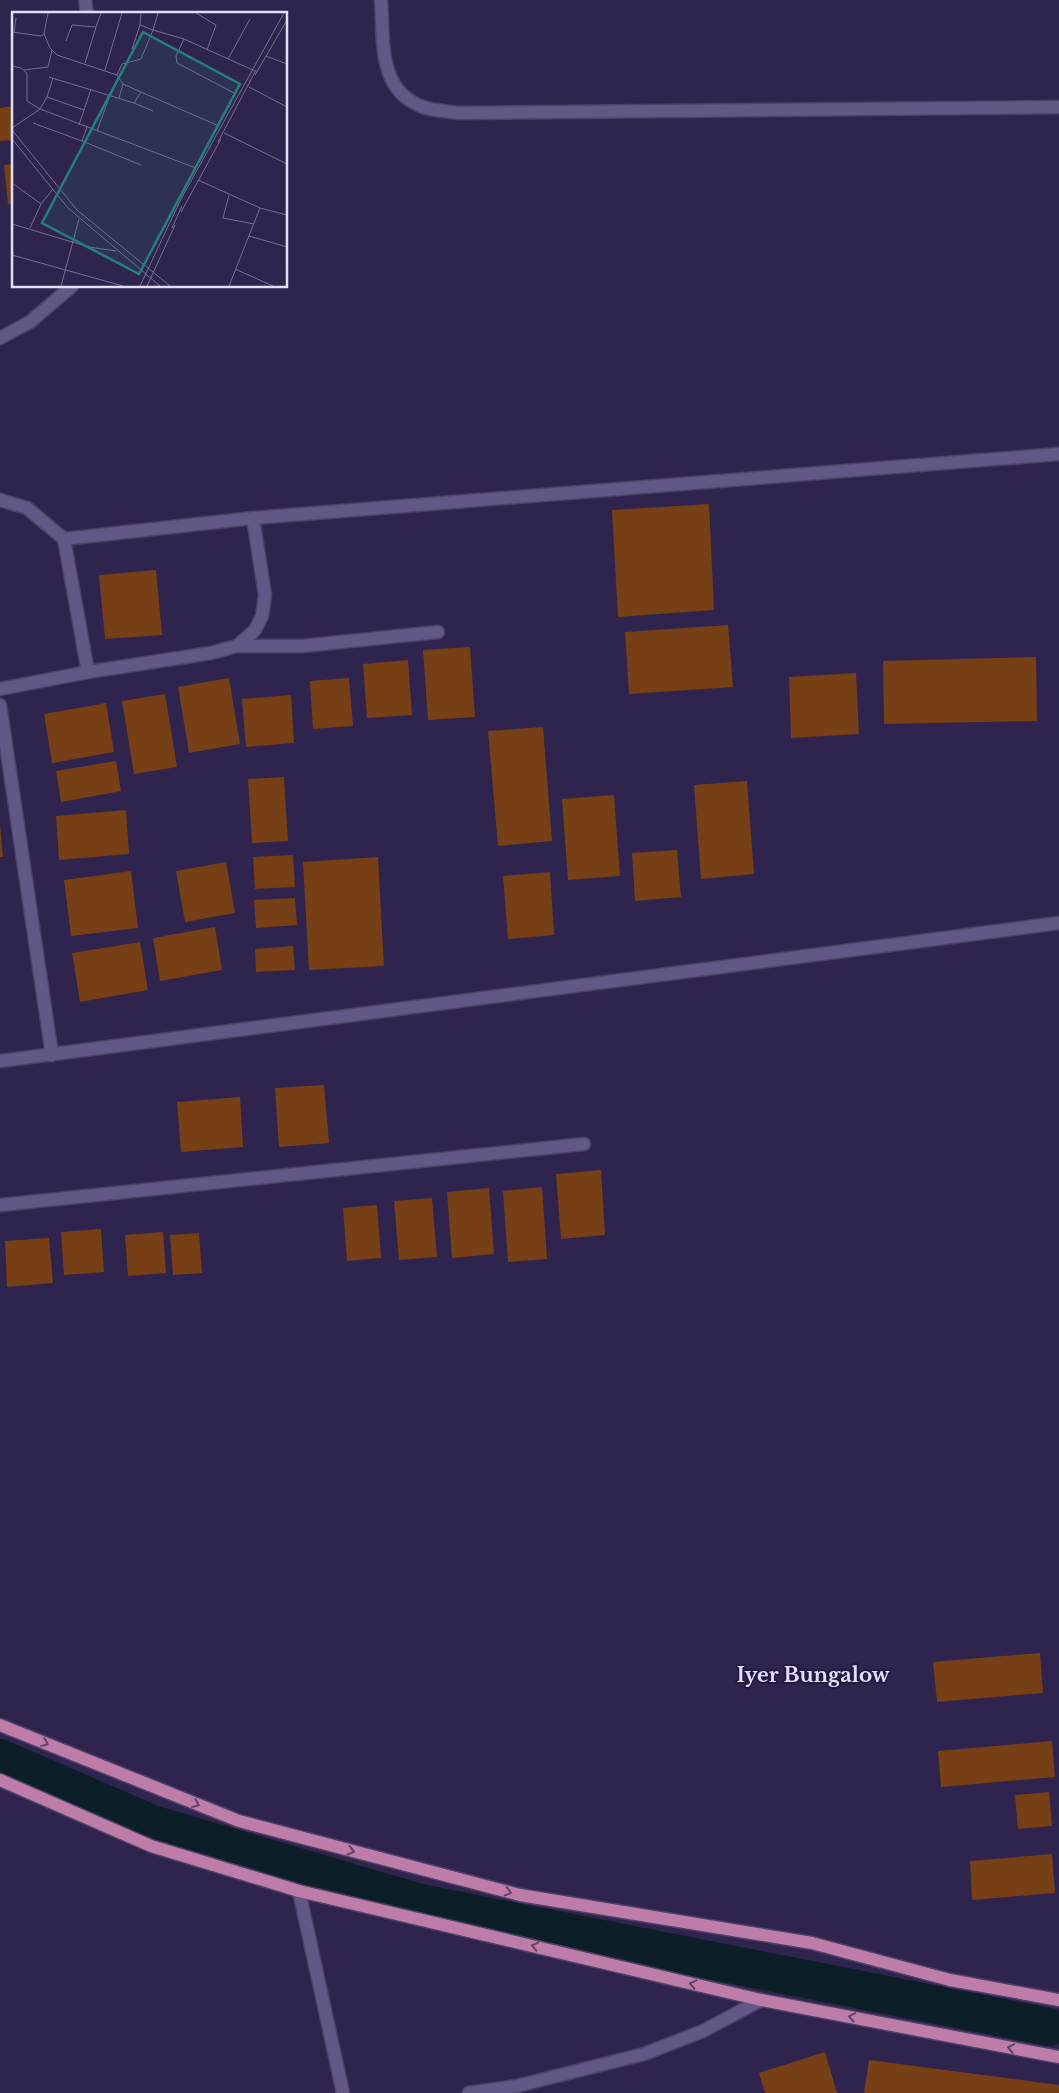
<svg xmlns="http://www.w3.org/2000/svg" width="1059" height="2093" font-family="'Libre Baskerville',serif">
  <rect width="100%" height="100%" fill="#2f244d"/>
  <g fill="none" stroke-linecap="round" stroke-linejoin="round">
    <path stroke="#0c1e28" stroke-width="38" d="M0,1758L152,1824L420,1903L1049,2027"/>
  </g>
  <path fill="#763f15" d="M14,106V140L0,141V108Z
    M14,164V203L8,204L4,165Z
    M709,504L714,610L618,617L612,510Z
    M156,570L162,635L105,639L99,575Z
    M728,625L733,687L629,694L625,632Z
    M470,647L475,717L428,720L423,650Z
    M1036,657L1037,721L884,724L883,661Z
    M408,660L412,715L367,718L363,664Z
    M856,673L859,734L791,738L789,677Z
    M229,678L240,744L189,753L178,687Z
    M349,678L353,726L313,729L310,681Z
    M165,694L177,767L134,774L122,701Z
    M291,695L294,743L246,747L242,699Z
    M106,703L114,752L52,763L44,714Z
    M543,727L552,841L498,846L488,731Z
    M116,761L121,791L61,802L56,771Z
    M284,777L288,841L252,843L248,779Z
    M747,781L754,874L701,879L694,785Z
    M614,795L620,876L568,880L562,799Z
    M126,810L129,854L59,860L56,816Z
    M0,824L3,857H0Z
    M677,850L681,897L635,901L632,853Z
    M293,855L295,887L255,889L253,857Z
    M378,857L384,966L309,970L303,862Z
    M226,862L235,913L185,922L176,871Z
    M131,871L138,928L71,936L64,880Z
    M550,872L554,935L508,939L503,876Z
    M295,898L297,925L256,928L254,900Z
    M215,927L222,970L160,981L153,938Z
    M140,942L148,990L80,1002L72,953Z
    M293,946L295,970L256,972L255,949Z
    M324,1085L329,1143L279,1147L275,1088Z
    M240,1097L243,1147L181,1152L177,1102Z
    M601,1170L605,1235L561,1239L556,1174Z
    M542,1187L547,1259L508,1262L503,1191Z
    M489,1188L494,1254L452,1258L447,1192Z
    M432,1198L437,1257L399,1260L394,1201Z
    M377,1205L381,1258L347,1261L343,1208Z
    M101,1229L104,1272L64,1275L61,1232Z
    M163,1232L166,1273L128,1276L125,1235Z
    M199,1233L202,1273L173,1275L170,1235Z
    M49,1238L53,1283L7,1287L5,1241Z
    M1040,1653L1043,1693L937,1702L933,1662Z
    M1052,1741L1055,1777L941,1787L938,1751Z
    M1049,1792L1052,1826L1018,1829L1015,1795Z
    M1052,1854L1055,1893L972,1900L970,1861Z
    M825,2052L837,2093H765L759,2073Z
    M869,2060L1059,2085V2093H864Z"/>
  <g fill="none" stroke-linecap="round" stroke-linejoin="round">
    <g stroke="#4d4165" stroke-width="15">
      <path id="minor" d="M85,0L87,14
        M381,0C384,41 377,90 423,107C434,111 447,111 458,113L1059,107
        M0,338L30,322L72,286
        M0,500L27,508L64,539L88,672
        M64,539L253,518
        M237,646H302L438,632
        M0,689L88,672L211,653L237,646L255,630L262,616L265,595L253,518L1059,454
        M0,705L52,1055
        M0,1061L1059,923
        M0,1205L584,1144
        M299,1891L343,2093
        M469,2093L517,2086L644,2054L703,2031L761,2000"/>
    </g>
    <g stroke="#4d4165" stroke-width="15">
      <path id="major" d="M0,1725L239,1821L520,1895L812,1943L950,1980L1059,2000
        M0,1780L151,1846L299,1891L761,2000L1059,2057"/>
    </g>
    <use href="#minor" stroke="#625886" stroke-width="12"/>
    <use href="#major" stroke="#be7da9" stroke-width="12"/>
  </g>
  <defs><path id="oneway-chevron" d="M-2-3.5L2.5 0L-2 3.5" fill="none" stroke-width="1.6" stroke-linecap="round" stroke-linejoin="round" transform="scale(1.25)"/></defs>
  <g stroke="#62416b">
    <use href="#oneway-chevron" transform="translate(45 1743) rotate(22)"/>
    <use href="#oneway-chevron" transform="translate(196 1804) rotate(22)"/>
    <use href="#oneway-chevron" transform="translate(351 1851) rotate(15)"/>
    <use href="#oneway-chevron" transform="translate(508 1892) rotate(15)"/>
    <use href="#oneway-chevron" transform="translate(535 1946) rotate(-167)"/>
    <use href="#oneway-chevron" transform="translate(693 1984) rotate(-167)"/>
    <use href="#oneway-chevron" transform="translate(852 2017) rotate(-169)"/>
    <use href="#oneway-chevron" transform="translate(1011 2048) rotate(-169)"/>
  </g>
  <g text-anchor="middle" stroke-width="4" stroke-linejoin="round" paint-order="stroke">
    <g font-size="20" font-weight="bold" fill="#e2ddf8" stroke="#251942">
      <text x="813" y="1682">Iyer Bungalow</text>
    </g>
  </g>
  <g transform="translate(12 12)">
    <rect width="275" height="275" fill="#2f244d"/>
    <path fill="none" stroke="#776e91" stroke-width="1" d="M129,1L128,13L141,18L146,1M184,1L204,13L195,38M0,20L29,24L32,22L36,1M2,21L4,6M32,22L38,36L45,43L105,63L111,72L107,86M172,27L164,44L165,51L224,82M54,29L60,13L84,15L89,1M120,37L128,13M254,44L275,52M216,47L238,7M73,51L84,15M0,54L9,56L15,61V89L28,97L35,85L41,66M12,58L36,55L40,38M93,58L110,1M105,63L110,52L129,47L141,18L172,27L243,59M243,63L275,8M37,65L122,91L129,80L207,114M111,72L129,80M237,75L275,95M35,85L72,98L79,77M122,91L141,99M21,111L70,129L75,115M67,113L72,98M0,116L28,97L184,156M0,118L65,198L158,274M85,119L98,83M212,121L275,152M0,127L56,196L148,274M70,129L129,153M206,130L244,58M186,168L248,196M0,171L29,192M217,183L211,206L242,212M169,200L209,127M0,212L77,235L104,239M18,216L29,192L41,177M160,216L170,194M237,224L275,235M0,243L111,274M223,257L261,274M49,274L67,207M128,274L169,187L272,1M135,274L163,213M217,274L248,196L275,203"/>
    <path fill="#24807c" fill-opacity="0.15" stroke="#24807c" stroke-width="2.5" d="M131,20L228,72L127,262L30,211Z"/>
    <rect width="275" height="275" fill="none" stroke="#e2ddf8" stroke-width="2.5"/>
  </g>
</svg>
